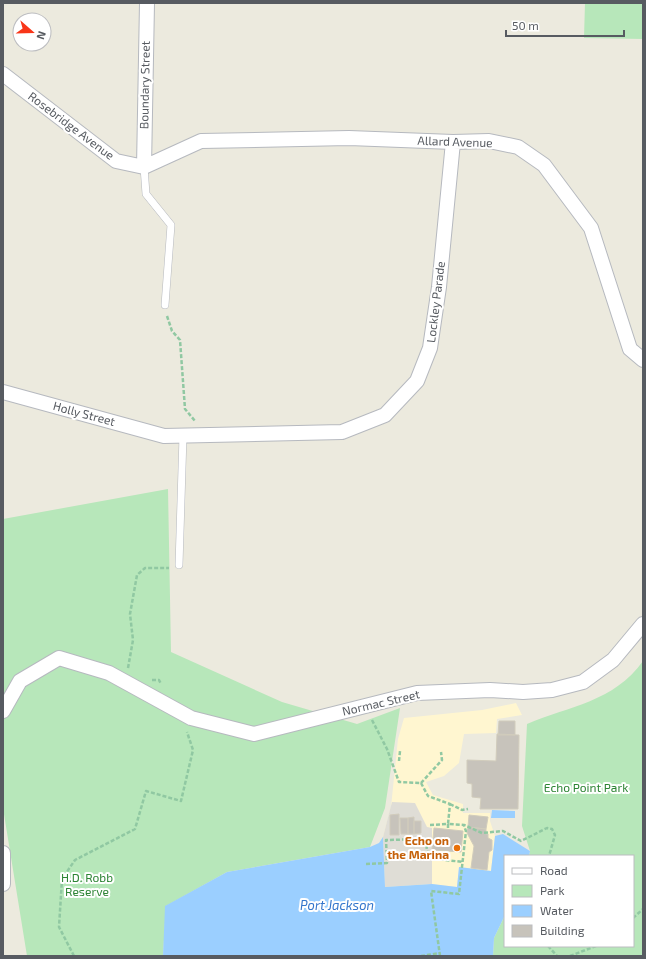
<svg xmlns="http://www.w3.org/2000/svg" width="646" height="959" font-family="'Exo 2',sans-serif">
  <rect width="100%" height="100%" fill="#eceade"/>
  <path fill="#fff6d0" d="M516,703L522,715L497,719L496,733L464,734L459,763L444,776L426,782L433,795L463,804V813H490V821L495,836L491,871L459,867L457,887L432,884L385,887L383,837L391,807L398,739L404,718L482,710Z"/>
  <path fill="#dfddd6" d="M392,802L415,803L427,827L432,828V884L385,887L383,837Z"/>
  <path fill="#b7e7ba" d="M585,3H643V39L584,38Z
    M168,489L171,652L282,702L357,724L400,708L385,808L370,847L227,872L166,906L163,956H27L3,808V519Z
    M643,661V956H493L494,938L505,915V946H633V856H529L530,851L522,826L527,724C569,706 614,702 643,661Z"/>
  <path fill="#9bcfff" d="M492,810L515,811V818H491Z
    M503,834L530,851L529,856H505V915L494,938L493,956H163L165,906L227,872L370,847L379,843L383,837L385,887L432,884L457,887L459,867L491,871L495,836Z"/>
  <path fill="#c7c3bb" stroke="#d1ccbc" d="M499,721H515V735H498Z
    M497,734L519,735L518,809H480L481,798L472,797V784L467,783V760L496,761Z
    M399,814V835H390V815Z
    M469,815L488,817L486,829L468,827Z
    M414,817V834H408V818Z
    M400,818H408V834H401Z
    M414,821H421V833L414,834Z
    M468,827L486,829V834H488V838L492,840V850L489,852L487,870L471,868L474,846L467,833Z
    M434,828L463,831L461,852L432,850Z"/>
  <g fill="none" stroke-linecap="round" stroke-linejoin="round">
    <g stroke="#b6b9bf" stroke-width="8">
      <path id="service" d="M144,167L146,194L171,225L165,305
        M179,565L183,436"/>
    </g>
    <g stroke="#b6b9bf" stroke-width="16">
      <path id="minor" d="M3,74L116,161L144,167
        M144,167L201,141L349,138L453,142L489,141L518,147L544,165L591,228L630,349L643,360
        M144,167L147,3
        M3,392L164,436L342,432L385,415L417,381L430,348L439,287L453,142
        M3,711L20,681L59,658L109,673L191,718L254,734L417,693L490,690L523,692L552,690L583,682L613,660L643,624
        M3,853V884"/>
    </g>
    <path stroke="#90c8a2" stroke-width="2.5" stroke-dasharray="4 2" stroke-linecap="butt" d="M167,316L172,331L180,340L185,409L195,421
      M128,668L133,640L130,614L137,575L145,568H169
      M152,680H159L161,684
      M372,720L387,749L399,782L421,783
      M399,761L400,751
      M421,783L428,796L450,804L448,824L464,825L482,833L503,831L521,841L547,828L552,829L555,835L549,856
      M421,783L442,760L441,752
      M450,804L462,810L468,809
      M430,825L448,824V829
      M366,864L387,863L386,840L426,839L427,852L435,853L437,859L463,862
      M633,918L643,909
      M548,946L557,956
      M74,956L59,927L62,879L75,860L135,829L146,791L181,801L193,750L187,732
      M421,956L440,953
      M440,956L431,891L459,894L466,831L464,826
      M570,956L596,946"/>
    <use href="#service" stroke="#fff" stroke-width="7"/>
    <use href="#minor" stroke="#fff" stroke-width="14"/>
  </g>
  <circle fill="#e8710a" stroke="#fff" stroke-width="1.5" cx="457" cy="848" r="4"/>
  <g text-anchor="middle" stroke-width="4" stroke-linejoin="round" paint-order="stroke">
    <g font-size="12" fill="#575b61" stroke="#fff">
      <text transform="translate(145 85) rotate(-89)" y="4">Boundary Street</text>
      <text transform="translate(71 126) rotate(37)" y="4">Rosebridge Avenue</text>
      <text transform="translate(455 142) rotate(2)" y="4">Allard Avenue</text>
      <text transform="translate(436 302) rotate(-83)" y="4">Lockley Parade</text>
      <text transform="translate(84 414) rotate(15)" y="4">Holly Street</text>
      <text transform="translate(381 703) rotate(-13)" y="4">Normac Street</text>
    </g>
    <g font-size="12" fill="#2d8434" stroke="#fff">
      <text x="586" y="792">Echo Point Park</text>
      <text x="87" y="882">H.D. Robb<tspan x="87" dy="14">Reserve</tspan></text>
    </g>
    <g font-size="12" font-weight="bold" fill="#c56008" stroke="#fff" text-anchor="end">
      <text x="449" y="845">Echo on<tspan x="449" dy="14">the Marina</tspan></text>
    </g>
    <g font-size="13" font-style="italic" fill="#3577cc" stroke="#fff">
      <text x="337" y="910">Port Jackson</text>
    </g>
  </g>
  <rect width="646" height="959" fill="none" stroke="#575b61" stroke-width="8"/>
  <rect x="504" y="855" width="130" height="92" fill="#ffffff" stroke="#bcbdc0"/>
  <rect x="512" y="868" width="20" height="6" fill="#ffffff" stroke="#bcbdc0"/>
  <text x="540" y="875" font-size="12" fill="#575b61">Road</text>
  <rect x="512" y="885" width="20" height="12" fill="#b7e7ba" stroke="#bcbdc0"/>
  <text x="540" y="895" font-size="12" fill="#575b61">Park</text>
  <rect x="512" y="905" width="20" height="12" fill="#9bcfff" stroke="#bcbdc0"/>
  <text x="540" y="915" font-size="12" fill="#575b61">Water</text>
  <rect x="512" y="925" width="20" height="12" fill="#c7c3bb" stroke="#bcbdc0"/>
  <text x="540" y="935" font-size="12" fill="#575b61">Building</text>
  <g transform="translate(32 32) rotate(110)"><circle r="19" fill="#ffffff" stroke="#bcbdc0"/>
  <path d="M0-3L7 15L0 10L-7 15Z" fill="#f83518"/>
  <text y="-6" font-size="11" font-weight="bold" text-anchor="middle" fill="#575b61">N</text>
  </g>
  <path d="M506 30v6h118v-6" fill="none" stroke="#575b61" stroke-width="2"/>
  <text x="512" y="30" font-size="12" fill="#575b61" stroke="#ffffff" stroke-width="3" paint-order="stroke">50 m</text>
</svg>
